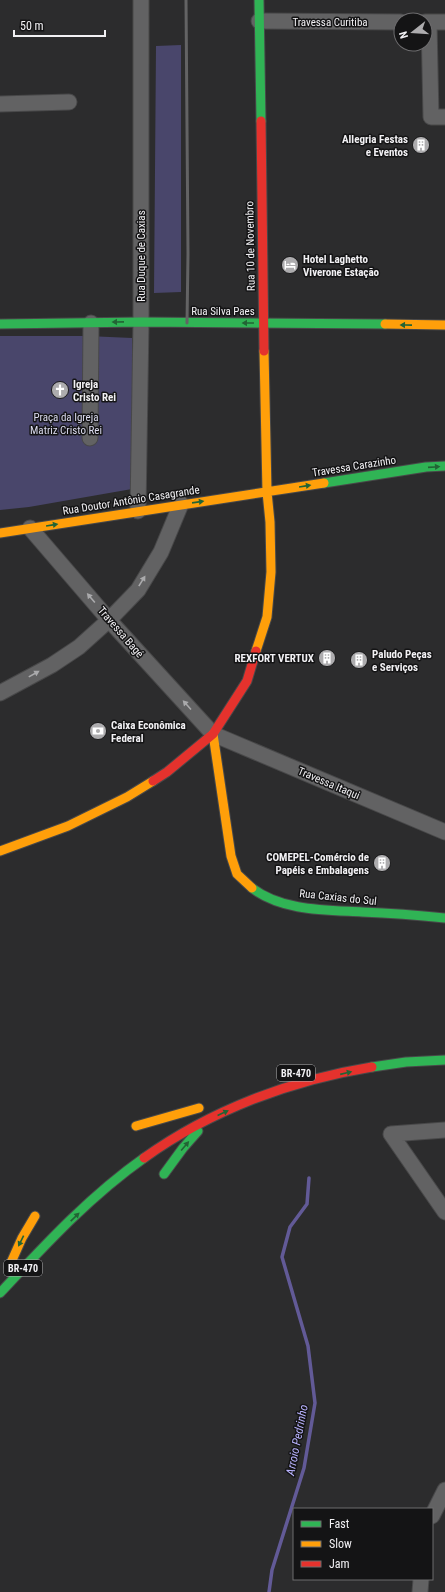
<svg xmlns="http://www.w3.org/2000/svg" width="445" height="1592" font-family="'Roboto Condensed',sans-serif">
  <rect width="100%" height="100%" fill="#2c2c2d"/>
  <path fill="#49466b" d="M181,45V292L154,293L156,46Z
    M0,336H87L132,338V489L29,507L0,510Z"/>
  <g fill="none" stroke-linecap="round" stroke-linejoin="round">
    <path stroke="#625a97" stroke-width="3.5" d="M269,1592L272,1570L304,1468L315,1403L308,1346L282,1257L290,1227L307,1204L309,1178"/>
    <g stroke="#484849" stroke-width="17">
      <path id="street" d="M259,21L401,22
        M425,22H445
        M429,22L431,117H445
        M0,104L69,102
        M90,438L91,323
        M138,511L141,322V0
        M30,528L109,620L213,734L445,832
        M0,693L52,665L79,647L109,620L138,590L161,552L181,504
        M445,1130L391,1134L445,1212
        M432,1516L445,1490
        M420,1592L421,1579"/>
    </g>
    <g stroke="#484849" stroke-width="11">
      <path id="fast" d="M259,0L261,121
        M0,324L141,322L385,324
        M324,483L426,467L445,466
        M252,888C282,911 326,910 362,912C390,913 417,915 445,918
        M372,1067L406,1062L445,1060
        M164,1174L183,1148L198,1131
        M0,1293C45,1245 90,1196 144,1158"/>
    </g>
    <g stroke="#484849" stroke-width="11">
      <path id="slow" d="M385,324L445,325
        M0,533L324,483
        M256,651L267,617L271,572L270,522L267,492L264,351
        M213,734L231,856L237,874L252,888
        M0,851L68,826L127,797L153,781
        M136,1126L199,1108
        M9,1267L22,1238L35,1216"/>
    </g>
    <g stroke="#484849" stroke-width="11">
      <path id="jam" d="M261,121L264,351
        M153,781L167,772L213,734L247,681L256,651
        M144,1158C211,1110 291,1080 372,1067"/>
    </g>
    <use href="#street" stroke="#626263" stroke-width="15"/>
    <use href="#fast" stroke="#30b455" stroke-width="9"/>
    <use href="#slow" stroke="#ff9f0a" stroke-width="9"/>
    <use href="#jam" stroke="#e5322d" stroke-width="9"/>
    <path stroke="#636364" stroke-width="3" d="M186,0L188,254L187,323"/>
  </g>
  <defs><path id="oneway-solid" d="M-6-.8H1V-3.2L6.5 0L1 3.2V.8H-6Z"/></defs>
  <g fill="#226435">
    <use href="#oneway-solid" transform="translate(118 322) rotate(179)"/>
    <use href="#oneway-solid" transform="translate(248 323) rotate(-180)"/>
    <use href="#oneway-solid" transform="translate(406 325) rotate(-179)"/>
    <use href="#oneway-solid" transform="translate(434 467) rotate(-4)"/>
    <use href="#oneway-solid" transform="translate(305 486) rotate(-9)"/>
    <use href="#oneway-solid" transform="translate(198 502) rotate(-8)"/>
    <use href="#oneway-solid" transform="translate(52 525) rotate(-9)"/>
    <use href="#oneway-solid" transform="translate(346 1073) rotate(-13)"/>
    <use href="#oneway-solid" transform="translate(223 1113) rotate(-25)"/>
    <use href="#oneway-solid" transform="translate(185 1146) rotate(-50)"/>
    <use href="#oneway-solid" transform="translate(75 1217) rotate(-44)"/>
    <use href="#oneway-solid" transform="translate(21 1241) rotate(116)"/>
  </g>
  <g fill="#aaaaac">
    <use href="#oneway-solid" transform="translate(142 581) rotate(-58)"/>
    <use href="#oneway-solid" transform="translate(91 598) rotate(-130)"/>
    <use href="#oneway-solid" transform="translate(34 674) rotate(-29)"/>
    <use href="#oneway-solid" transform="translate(187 705) rotate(-132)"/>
  </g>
  <defs>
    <g id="building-disc" transform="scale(0.9)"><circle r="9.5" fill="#adacae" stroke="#141415"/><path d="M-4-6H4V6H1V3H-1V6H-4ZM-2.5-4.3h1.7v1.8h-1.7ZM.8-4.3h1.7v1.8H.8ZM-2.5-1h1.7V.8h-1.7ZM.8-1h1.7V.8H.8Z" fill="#fff"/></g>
    <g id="hotel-disc" transform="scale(0.9)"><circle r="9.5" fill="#adacae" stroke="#141415"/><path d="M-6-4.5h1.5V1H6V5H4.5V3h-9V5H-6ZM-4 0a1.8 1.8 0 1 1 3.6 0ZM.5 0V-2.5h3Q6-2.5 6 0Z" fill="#fff"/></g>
    <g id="church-disc" transform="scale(0.9)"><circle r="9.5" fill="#adacae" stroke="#141415"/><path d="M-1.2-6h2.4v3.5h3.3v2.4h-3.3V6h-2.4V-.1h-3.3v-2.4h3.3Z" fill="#fff"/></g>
    <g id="bank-disc" transform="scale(0.9)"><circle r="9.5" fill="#adacae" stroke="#141415"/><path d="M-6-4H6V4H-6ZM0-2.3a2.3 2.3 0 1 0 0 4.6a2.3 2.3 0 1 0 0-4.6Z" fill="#fff"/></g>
  </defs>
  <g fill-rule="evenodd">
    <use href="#building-disc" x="421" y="145"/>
    <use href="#hotel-disc" x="290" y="265"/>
    <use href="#church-disc" x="60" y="390"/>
    <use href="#building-disc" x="327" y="658"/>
    <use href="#building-disc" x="359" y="660"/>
    <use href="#bank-disc" x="98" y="731"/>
    <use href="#building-disc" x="382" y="863"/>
  </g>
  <g text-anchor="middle" stroke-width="3" stroke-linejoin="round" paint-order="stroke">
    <g fill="#141415" stroke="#afafb1" stroke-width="1">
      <rect x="277" y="1065" width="38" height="16" rx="3"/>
      <rect x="4" y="1260" width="38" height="16" rx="3"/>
    </g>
    <g font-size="10" font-weight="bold" fill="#f2f1f4">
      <text x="296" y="1077">BR-470</text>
      <text x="23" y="1272">BR-470</text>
    </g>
    <g font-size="11" fill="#f2f1f4" stroke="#141415">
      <text x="330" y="26">Travessa Curitiba</text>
      <text transform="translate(250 246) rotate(-91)" y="4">Rua 10 de Novembro</text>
      <text transform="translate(141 256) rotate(-90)" y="4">Rua Duque de Caxias</text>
      <text x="223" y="315">Rua Silva Paes</text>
      <text transform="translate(354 466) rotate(-9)" y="4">Travessa Carazinho</text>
      <text transform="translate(131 500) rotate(-9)" y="4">Rua Doutor Antônio Casagrande</text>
      <text transform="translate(121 632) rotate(49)" y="4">Travessa Bagé</text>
      <text transform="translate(329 783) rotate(23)" y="4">Travessa Itaqui</text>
      <text transform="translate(338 897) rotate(6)" y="4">Rua Caxias do Sul</text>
    </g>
    <g font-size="11" font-weight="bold" fill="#f2f1f4" stroke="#141415" text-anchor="start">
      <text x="408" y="143" text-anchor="end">Allegria Festas<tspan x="408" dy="13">e Eventos</tspan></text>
      <text x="303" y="263">Hotel Laghetto<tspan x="303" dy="13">Viverone Estação</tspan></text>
      <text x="73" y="388">Igreja<tspan x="73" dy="13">Cristo Rei</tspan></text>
      <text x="372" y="658">Paludo Peças<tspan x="372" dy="13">e Serviços</tspan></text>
      <text x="314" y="662" text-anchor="end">REXFORT VERTUX</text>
      <text x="111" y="729">Caixa Econômica<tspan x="111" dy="13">Federal</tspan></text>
      <text x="369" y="861" text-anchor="end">COMEPEL-Comércio de<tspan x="369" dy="13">Papéis e Embalagens</tspan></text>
    </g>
    <g font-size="11" fill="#ddddf0" stroke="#141415">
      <text x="66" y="421">Praça da Igreja<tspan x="66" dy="13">Matriz Cristo Rei</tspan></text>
    </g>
    <g font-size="12" font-style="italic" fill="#b9b3ff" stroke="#141415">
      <text transform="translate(297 1440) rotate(-79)" y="4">Arroio Pedrinho</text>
    </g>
  </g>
  <rect x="293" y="1508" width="140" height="72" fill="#141415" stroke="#6d6c6e"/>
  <rect x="301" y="1521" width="20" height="6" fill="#30b455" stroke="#6d6c6e"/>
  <text x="329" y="1528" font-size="12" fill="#f2f1f4">Fast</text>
  <rect x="301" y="1541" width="20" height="6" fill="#ff9f0a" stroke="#6d6c6e"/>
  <text x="329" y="1548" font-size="12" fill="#f2f1f4">Slow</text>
  <rect x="301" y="1561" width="20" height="6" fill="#e5322d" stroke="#6d6c6e"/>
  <text x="329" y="1568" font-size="12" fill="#f2f1f4">Jam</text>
  <g transform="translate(413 32) rotate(253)"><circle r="19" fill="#141415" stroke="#6d6c6e"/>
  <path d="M0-3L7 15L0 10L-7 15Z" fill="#adacae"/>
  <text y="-6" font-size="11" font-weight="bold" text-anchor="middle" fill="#f2f1f4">N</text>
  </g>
  <path d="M14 30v6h91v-6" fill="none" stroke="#f2f1f4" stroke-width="2"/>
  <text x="20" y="30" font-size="12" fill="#f2f1f4" stroke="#141415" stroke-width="3" paint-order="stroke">50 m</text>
</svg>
